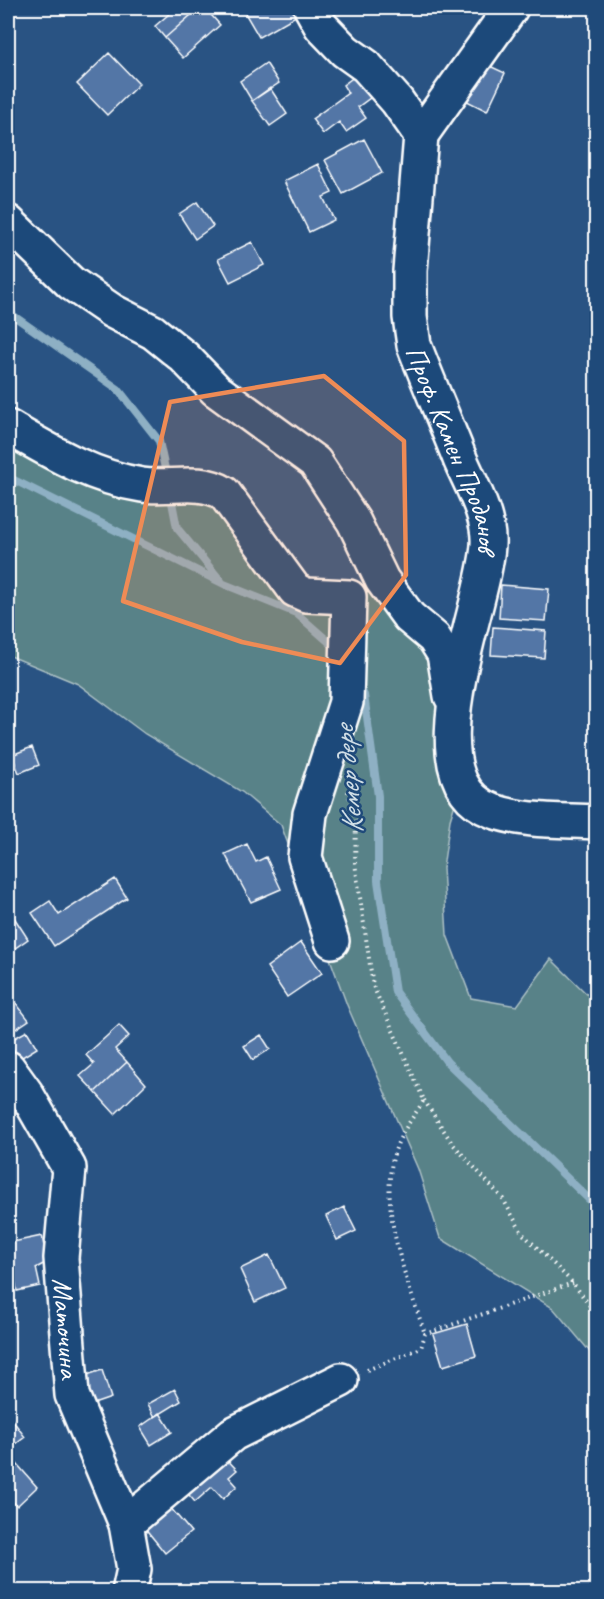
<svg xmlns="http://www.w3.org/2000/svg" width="604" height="1599" font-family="Caveat,sans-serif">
  <rect width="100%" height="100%" fill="#295383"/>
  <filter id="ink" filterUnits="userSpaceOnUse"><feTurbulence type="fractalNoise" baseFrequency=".0167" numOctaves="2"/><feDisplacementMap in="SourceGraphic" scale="12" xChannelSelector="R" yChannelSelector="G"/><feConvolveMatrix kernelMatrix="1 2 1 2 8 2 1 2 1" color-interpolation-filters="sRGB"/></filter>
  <g filter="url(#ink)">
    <path fill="#598288" stroke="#acc0c4" stroke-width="1.5" d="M8,433L77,467L202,485L295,590L349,597L372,584L444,654L461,784L450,820L443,868L447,935L471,998L517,1006L551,959L596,1003V1359L553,1308L440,1238L418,1169L347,1005L281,825L242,792L145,734L78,684L8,655Z"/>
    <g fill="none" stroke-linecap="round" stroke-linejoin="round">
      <path stroke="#8eb0c4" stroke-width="8" d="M8,312L118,389L159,441L167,478
        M8,477L224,584L296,613L337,649
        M170,492L177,528L221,581
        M358,685L364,695L378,796V881L395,992L447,1062L596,1206"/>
    </g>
    <path fill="#5276a6" stroke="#fff" stroke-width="1.5" d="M176,8H199L165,38L155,26Z
      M199,8H205L220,25L183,58L165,38Z
      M242,8H298L301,13L259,37Z
      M109,53L139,84L107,115L77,84Z
      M481,62L505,73L487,111L463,99Z
      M266,63L279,83L252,101L240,81Z
      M362,71L378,92L358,107L366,118L346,132L339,122L323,134L312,119L348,93L343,85Z
      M270,88L287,114L270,126L252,101Z
      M364,139L382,173L343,194L325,160Z
      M318,164L332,193L323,197L334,220L309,232L284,181Z
      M197,202L213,226L195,239L179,214Z
      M252,242L264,265L230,282L218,259Z
      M501,585L549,589L546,621L499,618Z
      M493,627L546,631L544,658L491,655Z
      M32,747L39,765L19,773L12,755Z
      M247,844L256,862L266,857L281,889L251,902L225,854Z
      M115,879L127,898L54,946L32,913L50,901L59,915Z
      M8,908L28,939L8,953Z
      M301,942L322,973L287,997L267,967Z
      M12,998L29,1020L8,1034V1001Z
      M119,1025L129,1036L115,1049L127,1062L95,1092L80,1076L94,1064L86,1055Z
      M27,1031L37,1048L19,1059L9,1041Z
      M261,1035L270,1049L253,1060L244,1046Z
      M127,1062L146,1084L115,1114L95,1092Z
      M344,1207L356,1231L337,1240L326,1216Z
      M42,1236L47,1262L36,1268L40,1286L17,1291L8,1243Z
      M269,1255L285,1288L255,1302L240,1269Z
      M467,1324L476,1356L443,1366L433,1334Z
      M102,1370L111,1398L85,1407L75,1379Z
      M175,1389L181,1401L155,1417L148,1404Z
      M160,1413L172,1432L151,1445L140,1427Z
      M8,1414L25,1437L8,1450Z
      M596,1430V1466L594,1467L591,1431Z
      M221,1453L237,1470L229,1477L237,1486L223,1499L212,1487L195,1502L183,1488Z
      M17,1464L37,1487L17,1506L8,1496V1473Z
      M169,1506L191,1532L165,1553L144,1527Z"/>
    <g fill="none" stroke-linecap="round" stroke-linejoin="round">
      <g stroke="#fff" stroke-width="38">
        <g id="minor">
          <path id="s1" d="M311,8L321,26L345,51L366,66L397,101L421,135L410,271V317L414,345C429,384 445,421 460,459C471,485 490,516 488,545C485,607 406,780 493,811C524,822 563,820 596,822"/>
          <path d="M421,135L511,8"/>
          <path d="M8,222L71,283L112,311L153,332L184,357L216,390L315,462L354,522L382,580L409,617L434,638L444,654L451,696"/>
          <path d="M8,427C51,452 92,477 142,485C170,489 199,478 224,493L295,590L306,595L349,597L346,702L310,814L305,857L332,941"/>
          <path id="s2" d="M8,1068L26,1093L69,1168L61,1258L72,1395L126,1524L134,1569L129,1592"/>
          <path d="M126,1524L233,1434L341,1380"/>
        </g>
      </g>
      <path stroke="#fff" stroke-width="4" stroke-dasharray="1.5 4.5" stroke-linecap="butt" d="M348,791L356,824L355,863L373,986L424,1100C415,1115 401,1132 396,1148C376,1204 407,1280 425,1334
        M424,1100L452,1143L503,1199L522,1233L573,1283L596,1314
        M367,1370L421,1348L425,1334L573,1283"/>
      <use href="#minor" stroke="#1f4a7a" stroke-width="33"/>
    </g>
  </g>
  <path fill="#ef8b55" fill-opacity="0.2" stroke="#ef8b55" stroke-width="4.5" stroke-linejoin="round" d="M324,376L404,441L406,575L340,663L242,642L123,601L170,402Z"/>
  <g text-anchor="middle" stroke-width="5" stroke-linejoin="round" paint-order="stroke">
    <g font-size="28" fill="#fff" stroke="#1f4a7a">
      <text dy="10" stroke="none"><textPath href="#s1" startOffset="492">Проф. Камен Проданов</textPath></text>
      <text dy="10" stroke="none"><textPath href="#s2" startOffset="278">Маточина</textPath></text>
    </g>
    <g font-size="30" font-style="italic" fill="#d0dee6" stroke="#1f4a7a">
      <text transform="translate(348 780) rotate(-95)" y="10">Кемер дере</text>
    </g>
  </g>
  <rect width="604" height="1599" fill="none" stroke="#1f4a7a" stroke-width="30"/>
  <rect x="15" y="15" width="574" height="1569" fill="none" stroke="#fff" stroke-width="2" filter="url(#ink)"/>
</svg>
